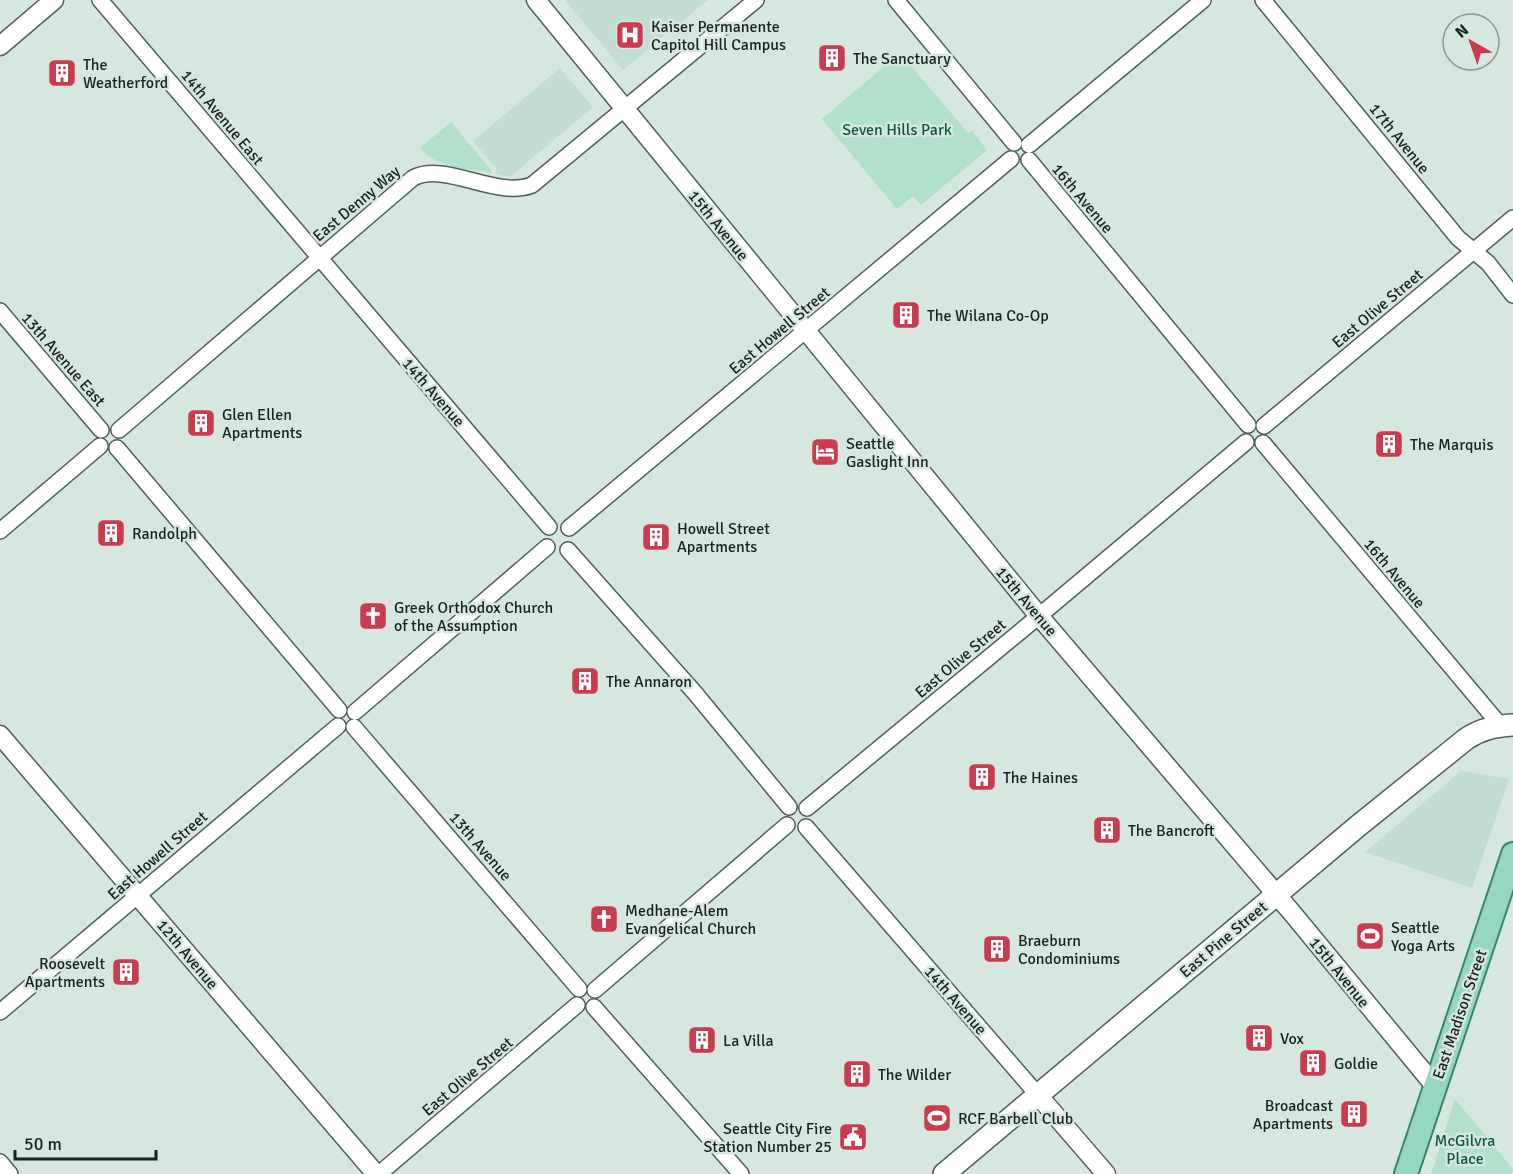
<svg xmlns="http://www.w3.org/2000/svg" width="1513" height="1174" font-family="Signika,sans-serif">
  <rect width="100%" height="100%" fill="#d5e7df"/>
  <path fill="#c4ddd2" d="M565,0H708L623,70Z
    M560,68L593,107L510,177L495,174L496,168L473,141Z
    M1461,771L1509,779L1472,888L1365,852Z"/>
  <path fill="#b1e0cc" d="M900,53L968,133L972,131L987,150L921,205L913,196L897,209L822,119Z
    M451,122L491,170L490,173C465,168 437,168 420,148Z
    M1455,1099L1513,1169L1512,1174H1431Z"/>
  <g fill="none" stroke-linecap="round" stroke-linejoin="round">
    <g stroke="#51605a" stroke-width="18">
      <path id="minor" d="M100,0L549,527
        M896,0L1014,143
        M1263,0L1458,238L1488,263L1513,295
        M1029,145L1203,0
        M1029,160L1248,425
        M0,311L101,430
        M1264,426L1513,218
        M119,430L413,178C445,161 496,199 532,185L756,0
        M1263,443L1500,725
        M117,448L339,710
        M569,528L1011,159
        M0,531L100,446
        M568,550L695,693L789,807
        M355,712L547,547
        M354,727L579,989
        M807,808L1039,616L1246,442
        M806,827L1037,1094
        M595,990L787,825
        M594,1007L741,1174
        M0,1012L338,726
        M0,1162L10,1174
        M379,1174L577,1005"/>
    </g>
    <g stroke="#51605a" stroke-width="21">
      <path id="tertiary" d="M536,0L1039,616L1293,914L1435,1086
        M0,46L54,0
        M0,735L376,1174
        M1037,1094L1106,1174"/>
    </g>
    <g stroke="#51605a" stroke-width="24">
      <path id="secondary" d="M944,1174L1358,826L1466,739C1481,729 1495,726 1513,725"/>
    </g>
    <g stroke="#3b846c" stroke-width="26">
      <path id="primary" d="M1406,1174L1513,854"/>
    </g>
    <use href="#minor" stroke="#fff" stroke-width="15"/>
    <use href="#tertiary" stroke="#fff" stroke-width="18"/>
    <use href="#secondary" stroke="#fff" stroke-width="21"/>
    <use href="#primary" stroke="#94d6bf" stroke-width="22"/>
  </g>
  <defs>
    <g id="hospital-square" transform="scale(1.5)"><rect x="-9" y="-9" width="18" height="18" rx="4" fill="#cb3b4e" stroke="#d5e7df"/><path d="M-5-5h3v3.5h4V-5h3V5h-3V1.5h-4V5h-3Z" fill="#fff"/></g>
    <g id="building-square" transform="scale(1.5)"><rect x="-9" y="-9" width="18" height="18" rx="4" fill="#cb3b4e" stroke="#d5e7df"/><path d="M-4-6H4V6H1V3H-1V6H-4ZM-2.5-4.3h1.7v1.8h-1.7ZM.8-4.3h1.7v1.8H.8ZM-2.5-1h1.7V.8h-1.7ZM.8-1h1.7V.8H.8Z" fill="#fff"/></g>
    <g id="hotel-square" transform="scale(1.5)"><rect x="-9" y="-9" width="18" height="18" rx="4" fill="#cb3b4e" stroke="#d5e7df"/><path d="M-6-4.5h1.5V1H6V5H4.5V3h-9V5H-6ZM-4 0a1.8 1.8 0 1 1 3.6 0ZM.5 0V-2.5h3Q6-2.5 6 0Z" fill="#fff"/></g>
    <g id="church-square" transform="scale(1.5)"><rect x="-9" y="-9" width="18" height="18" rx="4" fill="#cb3b4e" stroke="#d5e7df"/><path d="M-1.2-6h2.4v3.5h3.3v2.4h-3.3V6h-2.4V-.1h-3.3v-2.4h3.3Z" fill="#fff"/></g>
    <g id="stadium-square" transform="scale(1.5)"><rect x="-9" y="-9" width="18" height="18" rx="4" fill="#cb3b4e" stroke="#d5e7df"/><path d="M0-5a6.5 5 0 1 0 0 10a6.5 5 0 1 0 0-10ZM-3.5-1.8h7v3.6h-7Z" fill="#fff"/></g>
    <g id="civic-square" transform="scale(1.5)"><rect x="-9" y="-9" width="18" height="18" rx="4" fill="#cb3b4e" stroke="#d5e7df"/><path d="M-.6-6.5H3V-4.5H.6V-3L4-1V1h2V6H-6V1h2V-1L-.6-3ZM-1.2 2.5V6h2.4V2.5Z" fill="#fff"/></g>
  </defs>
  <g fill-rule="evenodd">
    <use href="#hospital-square" x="630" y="35"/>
    <use href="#building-square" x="832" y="58"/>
    <use href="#building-square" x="62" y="73"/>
    <use href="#building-square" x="906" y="315"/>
    <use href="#building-square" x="201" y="423"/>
    <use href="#building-square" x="1389" y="444"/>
    <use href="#hotel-square" x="825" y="452"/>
    <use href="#building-square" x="111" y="533"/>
    <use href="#building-square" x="656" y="537"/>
    <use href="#church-square" x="373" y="616"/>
    <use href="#building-square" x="585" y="681"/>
    <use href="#building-square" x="982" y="777"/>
    <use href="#building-square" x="1107" y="830"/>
    <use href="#church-square" x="604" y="919"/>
    <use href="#stadium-square" x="1370" y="936"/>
    <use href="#building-square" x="997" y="949"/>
    <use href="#building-square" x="126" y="972"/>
    <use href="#building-square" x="1259" y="1038"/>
    <use href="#building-square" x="702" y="1040"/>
    <use href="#building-square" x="1313" y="1063"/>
    <use href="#building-square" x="857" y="1074"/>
    <use href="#building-square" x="1354" y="1114"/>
    <use href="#stadium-square" x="937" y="1118"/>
    <use href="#civic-square" x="853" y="1137"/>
  </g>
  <g text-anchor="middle" stroke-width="5" stroke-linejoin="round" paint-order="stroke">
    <g font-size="16" fill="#1b211f" stroke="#d5e7df" text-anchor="start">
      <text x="651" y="32">Kaiser Permanente<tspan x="651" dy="18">Capitol Hill Campus</tspan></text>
      <text x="853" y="64">The Sanctuary</text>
      <text x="83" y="70">The<tspan x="83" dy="18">Weatherford</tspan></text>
      <text x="927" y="321">The Wilana Co-Op</text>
      <text x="222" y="420">Glen Ellen<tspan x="222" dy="18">Apartments</tspan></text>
      <text x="846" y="449">Seattle<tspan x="846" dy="18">Gaslight Inn</tspan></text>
      <text x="1410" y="450">The Marquis</text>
      <text x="677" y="534">Howell Street<tspan x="677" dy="18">Apartments</tspan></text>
      <text x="132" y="539">Randolph</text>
      <text x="394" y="613">Greek Orthodox Church<tspan x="394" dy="18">of the Assumption</tspan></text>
      <text x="606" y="687">The Annaron</text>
      <text x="1003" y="783">The Haines</text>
      <text x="1128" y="836">The Bancroft</text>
      <text x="625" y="916">Medhane-Alem<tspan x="625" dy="18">Evangelical Church</tspan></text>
      <text x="1391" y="933">Seattle<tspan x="1391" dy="18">Yoga Arts</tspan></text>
      <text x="1018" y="946">Braeburn<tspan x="1018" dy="18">Condominiums</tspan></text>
      <text x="105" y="969" text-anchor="end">Roosevelt<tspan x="105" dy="18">Apartments</tspan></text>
      <text x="1280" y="1044">Vox</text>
      <text x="723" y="1046">La Villa</text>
      <text x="1334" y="1069">Goldie</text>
      <text x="878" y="1080">The Wilder</text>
      <text x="1333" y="1111" text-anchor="end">Broadcast<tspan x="1333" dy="18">Apartments</tspan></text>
      <text x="958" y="1124">RCF Barbell Club</text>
      <text x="832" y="1134" text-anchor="end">Seattle City Fire<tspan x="832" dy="18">Station Number 25</tspan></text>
    </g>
    <g font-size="16" fill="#1b211f" stroke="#d5e7df">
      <text transform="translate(223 117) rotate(50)" y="6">14th Avenue East</text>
      <text transform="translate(1400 138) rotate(51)" y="6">17th Avenue</text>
      <text transform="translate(1083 198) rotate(50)" y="6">16th Avenue</text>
      <text transform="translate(356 203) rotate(-40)" y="6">East Denny Way</text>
      <text transform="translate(719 225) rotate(51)" y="6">15th Avenue</text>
      <text transform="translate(1377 308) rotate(-40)" y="6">East Olive Street</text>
      <text transform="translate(779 330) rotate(-40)" y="6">East Howell Street</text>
      <text transform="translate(64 359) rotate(49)" y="6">13th Avenue East</text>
      <text transform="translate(434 392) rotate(49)" y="6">14th Avenue</text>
      <text transform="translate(1395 573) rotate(50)" y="6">16th Avenue</text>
      <text transform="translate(1027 601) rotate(50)" y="6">15th Avenue</text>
      <text transform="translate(960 658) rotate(-40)" y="6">East Olive Street</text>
      <text transform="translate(481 846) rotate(49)" y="6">13th Avenue</text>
      <text transform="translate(157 855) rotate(-41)" y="6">East Howell Street</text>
      <text transform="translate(1223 939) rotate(-40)" y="6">East Pine Street</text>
      <text transform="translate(188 954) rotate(50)" y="6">12th Avenue</text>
      <text transform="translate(1340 972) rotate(51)" y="6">15th Avenue</text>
      <text transform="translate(956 1000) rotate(49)" y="6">14th Avenue</text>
      <text transform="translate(1459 1014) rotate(-71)" y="6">East Madison Street</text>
      <text transform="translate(467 1076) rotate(-40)" y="6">East Olive Street</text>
    </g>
    <g font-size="16" fill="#0b5b44" stroke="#d5e7df">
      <text x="897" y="135">Seven Hills Park</text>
      <text x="1465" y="1146">McGilvra<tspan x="1465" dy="18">Place</tspan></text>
    </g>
  </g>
  <g transform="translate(1471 42) rotate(320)"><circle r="28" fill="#d5e7df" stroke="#8b9892" stroke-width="1.5"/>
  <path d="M0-4.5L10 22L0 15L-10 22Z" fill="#cb3b4e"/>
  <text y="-9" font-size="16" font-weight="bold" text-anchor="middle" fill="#1b211f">N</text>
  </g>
  <path d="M15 1150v9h141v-9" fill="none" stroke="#1b211f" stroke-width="3"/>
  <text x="24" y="1150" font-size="18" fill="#1b211f" stroke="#d5e7df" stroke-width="4.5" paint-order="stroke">50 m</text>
</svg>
